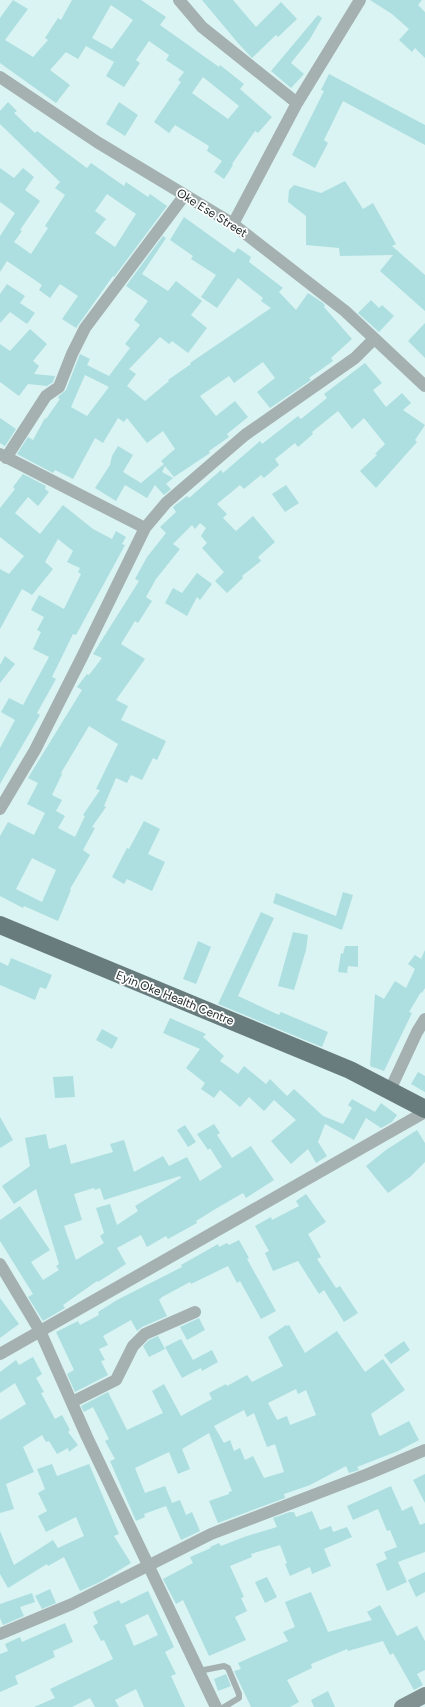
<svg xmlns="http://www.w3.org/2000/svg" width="425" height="1707" font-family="Figtree,sans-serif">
  <rect width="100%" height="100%" fill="#daf3f3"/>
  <path fill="#addfe0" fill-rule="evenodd" d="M13,0L28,9L5,40L33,57L48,40L45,38L58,18L61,20L72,0H141L166,17L160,25L219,67L220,65L244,84L240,89L272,117L258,133L255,131L232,164L233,165L224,179L214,172L222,161L207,151L209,146L175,125L169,133L154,122L181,82L178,80L184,72L166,60L169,55L149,41L136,60L140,63L124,87L106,76L114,62L86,46L78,59L66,52L50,70L70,85L56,103L0,63V18ZM111,5L133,20L112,49L92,38ZM203,77L239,106L228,119L192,93Z
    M202,0H233L256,27L281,2L297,19L278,37L276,35L252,58L238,43Z
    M370,0H422L418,5L425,12V58L415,48L412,52L399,40L409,29L392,14Z
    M318,15L322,18L310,39L291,63L304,74L291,88L271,71Z
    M329,74L425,125V145L343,101L324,140L328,143L315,168L292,155L324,91L321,90Z
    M8,102L17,111L14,113L35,133L37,131L87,168L91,163L124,186L126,182L148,197L150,194L167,206L114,277L113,276L76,328L62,319L78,296L60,284L50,298L39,290L42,285L7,261L0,272V236L15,213L0,202V168L14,178L23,168L34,177L25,190L40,201L20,230L22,231L14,242L31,254L48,228L45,226L65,195L55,188L60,182L0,124V111ZM107,194L136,214L115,247L95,233L106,219L95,211Z
    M119,102L138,115L125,136L106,124Z
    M345,181L363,209L373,203L396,244L392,246L425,275V311L380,271L393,255L340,256L339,248L306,245V216L288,202L289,190L294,185L321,193Z
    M184,217L234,253L238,248L251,257L249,262L283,288L279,292L296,310L308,293L323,303L325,305L324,307L352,339L331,358L333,361L309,378L311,380L270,408L257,392L275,378L263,362L234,383L229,376L200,396L216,416L235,401L248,417L227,434L229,437L209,451L210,453L174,477L165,466L162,472L173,478L166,484L171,489L164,495L155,485L147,498L125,485L116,501L95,488L110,465L112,456L118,446L133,455L123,472L141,483L164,464L161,461L175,449L163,431L147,443L127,418L124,422L118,418L103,443L95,438L73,479L55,470L53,473L17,454L28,437L33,440L45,418L46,419L60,399L58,398L59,396L66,390L80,354L90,359L87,365L109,376L130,348L125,344L140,325L134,320L148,301L126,286L163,236L166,238L142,274L168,291L176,281L202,301L191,315L207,328L188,353L172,341L169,344L160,337L129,369L136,374L127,386L145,401L169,381L168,380L191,364L190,363L271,308L261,301L263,298L238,278L217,308L201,297L216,275L191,259L193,256L170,240ZM85,375L109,387L87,416L71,407Z
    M7,284L25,296L20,303L35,313L27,324L10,312L0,323V294Z
    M371,300L379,308L382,305L394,316L379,332L358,313Z
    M425,323V358L408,341Z
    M30,329L47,344L33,361L39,366L34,374L55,376L53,382L47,386L28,384L19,396L0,382V344L10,351Z
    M365,363L382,383L373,390L386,407L402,393L411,403L403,410L425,425L415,440L417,442L376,488L360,471L377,455L375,454L385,444L364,418L352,429L338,411L312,432L313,434L298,447L295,443L275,459L279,465L264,478L261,475L244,489L240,485L217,504L227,514L223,518L236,531L253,516L275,542L258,557L261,561L242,576L243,578L227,593L215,581L224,572L202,548L207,543L201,536L206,528L200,523L195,529L192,525L173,544L180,549L156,579L146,597L152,601L138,623L135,621L121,644L145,659L116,700L128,706L121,720L166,741L157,760L153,758L142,780L131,775L127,783L116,778L104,806L106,807L92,827L95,828L83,850L90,855L70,889L71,890L58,921L24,906L23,908L0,896V836L8,822L34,835L45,813L27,804L38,783L28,778L82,690L77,687L87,674L89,675L102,658L93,654L139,581L135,579L147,557L166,533L160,527L176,512L173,507L187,496L189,498L221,470L223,473L260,441L262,444L298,416L301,419L327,398L324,394ZM89,726L118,744L96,789L100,790L83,815L85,816L75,837L58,828L65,816L56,811L62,800L52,795L62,774L61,773ZM32,858L56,870L42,902L16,889Z
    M0,418L16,429L5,446L0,443Z
    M23,474L46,486L45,489L49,492L38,506L28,497L15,513L40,534L63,505L93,529L112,539L116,531L126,537L122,544L125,545L76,635L73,634L52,677L56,679L37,713L40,715L0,784V748L15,720L1,712L9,698L23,705L49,657L33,649L41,632L37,630L44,617L31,610L39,595L64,609L81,574L78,572L80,568L67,562L73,551L58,539L45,562L53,569L32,595L22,589L0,629V569L9,574L24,556L0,537V508L15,489L13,487Z
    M286,485L299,503L285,512L272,494Z
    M197,573L212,584L200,600L197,597L187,616L165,603L173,588L182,593Z
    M5,656L15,664L0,683V665Z
    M144,821L160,829L148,854L165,862L152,891L127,879L124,884L112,877L127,848L129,849Z
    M343,892L353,895L342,930L273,903L276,893L336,916Z
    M261,912L274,918L238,996L279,1015L281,1012L328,1032L322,1047L218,1004Z
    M293,932L308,935L306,950L294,990L278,986Z
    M198,941L211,947L196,984L183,979Z
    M345,946H358V967L348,966L347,973L338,972L341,953L343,954Z
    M425,950V988L422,993L421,992L409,1012L412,1013L384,1071L370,1066L375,994L384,999L395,981L406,988L415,969L408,964L415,955L421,959Z
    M11,958L52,975L46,989L40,987L35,1000L0,985V962L8,966Z
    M170,1018L206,1034L203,1037L224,1056L220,1061L238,1074L244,1066L266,1084L270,1079L287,1096L294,1089L323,1116L343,1124L352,1108L348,1105L352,1099L375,1112L381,1103L397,1115L392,1122L381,1128L366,1118L354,1140L325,1124L318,1142L327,1156L316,1163L308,1149L291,1164L271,1141L296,1120L274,1100L264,1111L249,1097L240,1107L220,1090L214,1098L201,1089L205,1083L186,1068L200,1049L163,1033Z
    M102,1029L118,1038L112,1049L96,1040Z
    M418,1072L425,1076V1092L411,1084Z
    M73,1076L75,1097L55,1098L53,1077Z
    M0,1117L13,1140L0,1148Z
    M214,1124L220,1133L217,1135L232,1158L251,1146L274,1180L246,1198L243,1193L217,1208L196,1221L197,1223L168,1239L166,1236L147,1247L141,1235L117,1248L126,1264L98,1282L97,1281L63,1305L65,1308L43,1321L28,1297L33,1294L0,1241V1220L20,1206L50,1250L31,1262L43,1280L59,1270L56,1266L59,1264L36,1189L14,1204L2,1186L30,1166L25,1138L46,1134L49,1149L66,1144L71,1164L113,1152L110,1144L124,1140L134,1172L163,1156L169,1166L187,1157L200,1181L222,1167L210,1148L208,1150L197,1134ZM180,1176L181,1178L135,1206L138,1211L117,1225L110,1204L96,1208L104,1233L100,1236L104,1243L76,1260L64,1226L82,1220L74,1194L94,1188L95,1190L100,1188L104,1200Z
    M185,1125L196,1142L188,1147L177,1130Z
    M417,1130L425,1143V1162L410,1177L388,1193L366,1166L386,1150Z
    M306,1194L326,1222L308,1234L321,1257L317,1259L336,1288L340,1286L358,1313L344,1322L324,1290L319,1294L298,1261L273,1271L265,1253L269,1251L255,1226L271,1217L272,1220L299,1206L296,1201Z
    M239,1240L249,1258L247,1259L276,1311L261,1319L240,1281L237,1283L228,1266L191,1284L190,1282L162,1297L159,1300L167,1316L142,1327L137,1331L131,1320L103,1336L108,1345L99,1349L105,1360L101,1361L108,1375L75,1392L67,1374L74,1370L56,1332L78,1321L80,1325L99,1315L98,1312L117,1300L182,1267L181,1265L218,1244L219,1247L227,1243L229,1245Z
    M0,1298L19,1324L0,1338Z
    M199,1318L205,1330L187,1340L180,1327Z
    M286,1325L287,1326L289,1325L305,1353L337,1331L365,1372L383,1359L405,1390L371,1414L379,1435L380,1436L409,1421L419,1440L398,1451L357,1467L359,1470L349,1473L346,1466L310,1485L284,1494L285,1498L218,1523L209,1501L229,1494V1492L232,1491L209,1433L182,1449L190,1469L178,1474L169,1452L135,1468L145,1493L165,1486L172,1503L180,1500L186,1515L192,1512L200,1531L181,1540L166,1506L144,1514L145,1517L136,1521L110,1461L115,1459L105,1441L109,1439L93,1407L84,1412L81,1406L108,1392L127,1430L163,1413L152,1391L164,1384L181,1416L212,1399L209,1393L226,1384L227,1386L247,1375L252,1382L283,1366L268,1337ZM296,1389L298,1394L306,1390L316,1415L290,1425L287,1416L277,1420L268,1403ZM244,1410L247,1417L254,1413L267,1447L275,1444L284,1472L264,1478L253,1456L245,1460L240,1448L234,1451L230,1440L224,1443L214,1426Z
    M158,1336L165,1349L149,1357L143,1346L149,1340Z
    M181,1339L193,1360L212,1350L218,1362L202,1371L201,1368L182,1378L165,1347Z
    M404,1341L410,1350L391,1364L384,1355Z
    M33,1357L42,1374L36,1378L44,1392L41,1393L55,1419L62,1415L70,1430L68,1432L78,1445L69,1452L68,1448L57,1454L49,1441L46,1442L42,1435L23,1447L34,1472L6,1484L14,1509L0,1513V1420L26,1404L15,1383L0,1393V1372L16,1360L19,1365Z
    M52,1464L57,1476L89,1464L119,1534L114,1536L131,1563L100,1582L80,1591L64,1557L48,1566L47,1564L8,1588L0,1574V1531L14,1565L53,1540L58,1548L84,1536L76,1517L46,1532L38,1516L47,1511L38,1493L45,1489L37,1469Z
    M425,1474V1503L413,1480Z
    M391,1486L402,1511L412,1506L420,1525L425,1523V1552L398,1562L407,1582L387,1591L376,1564L387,1559L384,1552L397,1547L390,1530L387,1531L378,1509L353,1520L347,1506Z
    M312,1511L320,1530L331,1526L333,1532L347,1527L352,1537L324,1549L331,1566L312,1574L310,1567L290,1576L285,1564L287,1563L280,1545L251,1554L252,1557L230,1566L244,1597L241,1598L247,1611L235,1617L246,1640L209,1656L183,1600L176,1604L163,1579L193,1563L190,1557L211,1548L210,1547L219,1543L221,1546L244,1537L277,1527L273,1518L290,1512H294L296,1517Z
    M425,1572V1592L416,1597L408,1580Z
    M267,1577L277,1597L265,1603L255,1582Z
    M50,1589L56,1603L42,1609L35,1596Z
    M148,1591L174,1647L165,1652L176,1674L171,1676L185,1707H144L136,1689L115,1700L119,1707H95L90,1698L72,1707H34L55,1698L50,1689L113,1659L104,1640L101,1641L93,1626L98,1623L93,1612L119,1600L121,1604ZM148,1614L158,1635L134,1646L125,1625Z
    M311,1592L328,1632L372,1620L367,1612L380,1605L397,1636L417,1626L425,1641V1670L417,1674L423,1685L414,1690L393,1653L390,1655L383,1641L348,1651L347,1649L311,1664L312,1668L287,1680L299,1702L290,1707H251L234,1671L241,1669L238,1663L288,1641L283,1632L295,1627L285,1602Z
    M32,1593L35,1602L20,1607L24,1616L3,1625L0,1618V1604Z
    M65,1623L73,1642L53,1651L55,1657L15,1676L18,1684L0,1692V1654L8,1651L5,1644L20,1637L22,1642Z
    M226,1674L231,1686L218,1691L214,1679Z
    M328,1691L335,1707H314L311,1700Z"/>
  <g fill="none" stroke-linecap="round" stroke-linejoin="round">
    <path stroke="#a5b0b0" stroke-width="6" d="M199,1671L224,1666L228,1668L239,1694V1698L224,1707"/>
    <path stroke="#a5b0b0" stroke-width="12" d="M179,0L202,27L297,103
      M0,77L97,142L233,224L345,311L425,386
      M233,224L297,103L360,0
      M0,454L145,528
      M6,458L46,396L59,387L72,354L85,328L184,196
      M0,809L35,750L82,657L145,528L166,503L245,435L355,358L374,339
      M390,1090L417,1032L425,1019
      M0,1264L40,1331L87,1437L216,1707
      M0,1354L425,1112
      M72,1402L116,1380L133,1346L145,1334L195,1312
      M0,1634L72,1604L211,1534L368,1474L425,1450"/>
    <path stroke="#829292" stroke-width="16" d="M402,1707L425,1695"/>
    <path stroke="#697c7d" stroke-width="18" d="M0,925L350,1070L425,1109"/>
  </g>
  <g text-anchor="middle" stroke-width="3.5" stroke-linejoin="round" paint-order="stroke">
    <g font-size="12" fill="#1d2727" stroke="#fff">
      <text transform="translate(212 213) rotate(32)" y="4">Oke Ese Street</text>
      <text transform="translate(175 998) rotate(22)" y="4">Eyin Oke Health Centre</text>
    </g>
  </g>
</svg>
